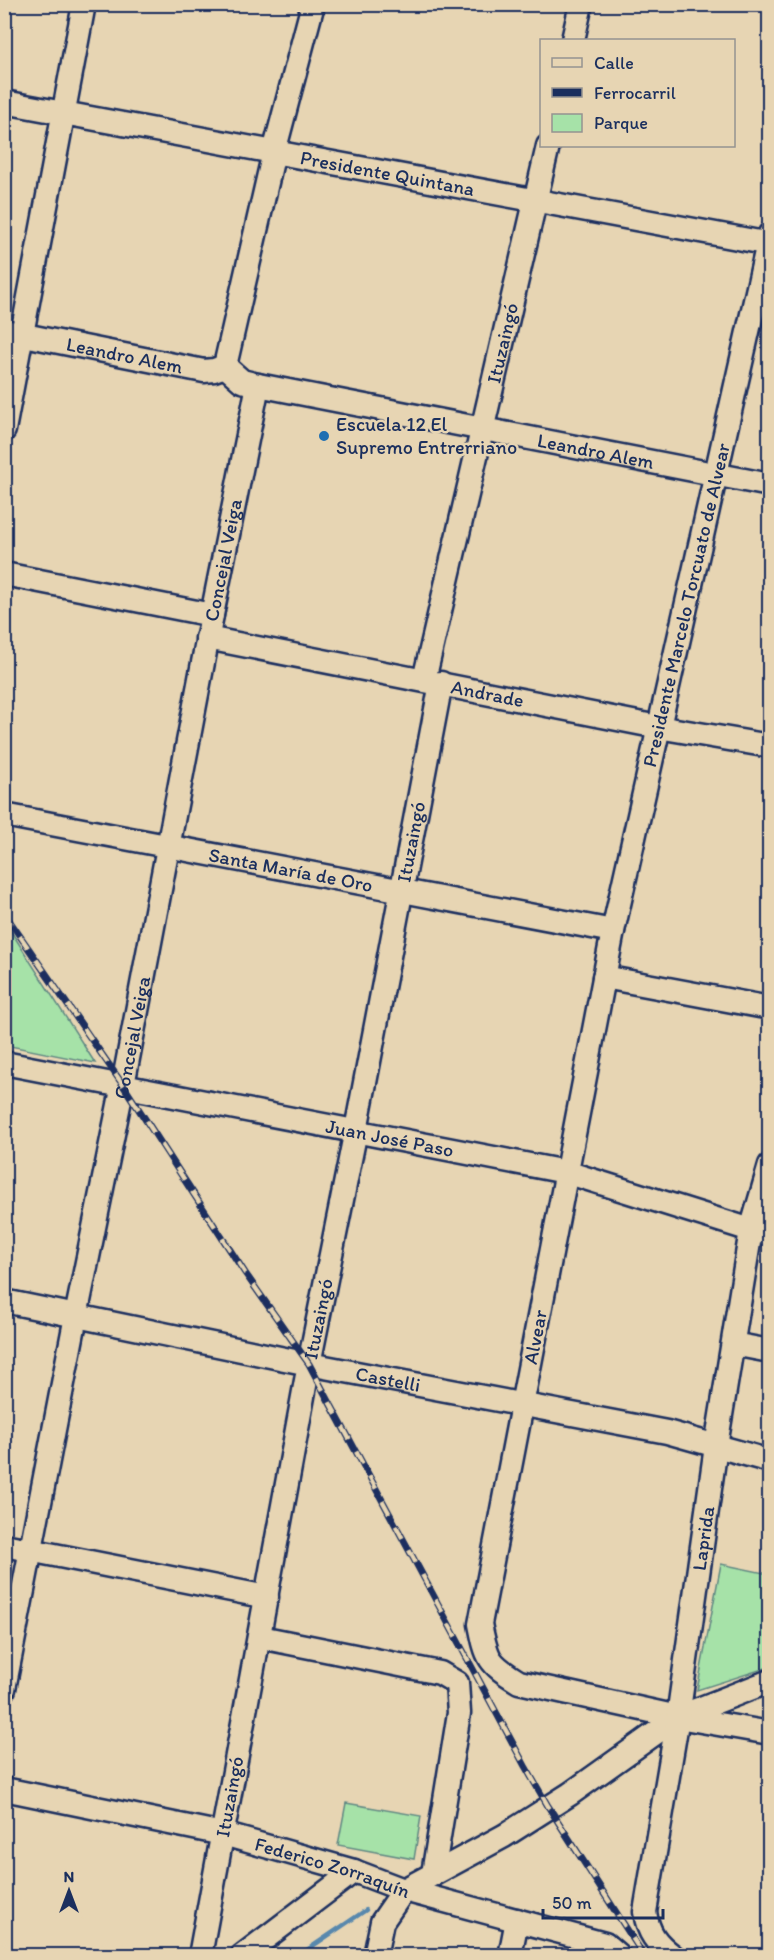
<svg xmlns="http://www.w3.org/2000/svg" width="774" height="1960" font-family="Itim,sans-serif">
  <rect width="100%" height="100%" fill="#e7d5b3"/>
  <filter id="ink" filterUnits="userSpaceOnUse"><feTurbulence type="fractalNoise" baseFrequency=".0167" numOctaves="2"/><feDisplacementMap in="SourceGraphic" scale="12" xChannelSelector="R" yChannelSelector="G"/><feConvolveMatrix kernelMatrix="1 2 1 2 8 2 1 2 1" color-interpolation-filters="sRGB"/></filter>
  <g filter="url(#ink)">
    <path fill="#a6e2a8" stroke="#608883" stroke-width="1.5" d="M5,922L95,1063L5,1045Z
      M721,1564L769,1574V1667L697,1690Z
      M346,1803L421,1816L414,1859L338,1845Z"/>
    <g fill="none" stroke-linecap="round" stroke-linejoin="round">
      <path stroke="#5888ad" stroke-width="4.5" d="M298,1956L366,1910"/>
      <g stroke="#1b2f5e" stroke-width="27">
        <g id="minor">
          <path d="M573,40L581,4"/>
          <path id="s1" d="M4,102L770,244"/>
          <path d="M770,234L613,931L480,1624C487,1659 488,1663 519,1682L678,1717L770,1733"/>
          <path id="s2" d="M4,331L204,371L214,370L225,366L242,381L258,385L770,485"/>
          <path d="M225,366L274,152L313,4"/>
          <path d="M4,430L84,4"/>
          <path d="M4,574L212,615"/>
          <path id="s3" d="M207,638L658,727L770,746"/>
          <path id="s4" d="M424,680L548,146"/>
          <path id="s5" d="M4,815L613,931"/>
          <path d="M604,977L770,1008"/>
          <path id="s6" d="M4,1063L566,1172L751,1230L770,1234"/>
          <path id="s7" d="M4,1301L309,1364L667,1432L770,1461"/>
          <path d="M733,1344L770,1351"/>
          <path d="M4,1545L267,1597"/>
          <path d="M260,1637L440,1673L457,1683L459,1713L433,1874"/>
          <path id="s8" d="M4,1689L76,1316L123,1085L212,615L258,385"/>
          <path id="s9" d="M4,1789L223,1834L354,1871L404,1890L605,1944L619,1956"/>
          <path id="s10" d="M200,1956L309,1364L356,1130L441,683"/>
          <path d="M242,1956L354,1871"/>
          <path d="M375,1956L382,1922L404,1890L504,1836L570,1794L678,1717L770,1681"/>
          <path d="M510,1956L517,1920"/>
          <path id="s11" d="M673,1956C656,1943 648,1933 645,1912L678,1717L716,1446L751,1230L770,1165"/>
        </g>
      </g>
      <use href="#minor" stroke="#e7d5b3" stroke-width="22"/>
      <g stroke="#1b2f5e" stroke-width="7">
        <path id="rail" d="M4,913L123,1085L245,1273L309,1364L525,1766L548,1806L644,1956"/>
      </g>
      <use href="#rail" stroke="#e7d5b3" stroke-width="4.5" stroke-dasharray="14" stroke-linecap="butt"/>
    </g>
  </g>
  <circle fill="#1f6fb2" stroke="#e7d5b3" stroke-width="2" cx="324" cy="436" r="6"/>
  <g text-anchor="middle" stroke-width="5" stroke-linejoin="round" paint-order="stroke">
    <g font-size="20" fill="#1b2f5e" stroke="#e7d5b3">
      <text dy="7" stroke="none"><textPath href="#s1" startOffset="390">Presidente Quintana</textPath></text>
      <text dy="7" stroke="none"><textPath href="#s4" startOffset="346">Ituzaingó</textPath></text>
      <text dy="7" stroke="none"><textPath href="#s2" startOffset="123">Leandro Alem</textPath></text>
      <text dy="7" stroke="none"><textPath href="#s2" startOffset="609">Leandro Alem</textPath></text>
      <text dy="7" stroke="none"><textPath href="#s8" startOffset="1150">Concejal Veiga</textPath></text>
      <text transform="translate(686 605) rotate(-77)" y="7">Presidente Marcelo Torcuato de Alvear</text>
      <text dy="7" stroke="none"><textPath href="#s3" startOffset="286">Andrade</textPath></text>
      <text dy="7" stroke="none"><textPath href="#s10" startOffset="1134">Ituzaingó</textPath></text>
      <text dy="7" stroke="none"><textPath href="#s5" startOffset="292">Santa María de Oro</textPath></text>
      <text dy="7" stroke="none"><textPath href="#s8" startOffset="664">Concejal Veiga</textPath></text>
      <text dy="7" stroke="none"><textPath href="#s6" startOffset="393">Juan José Paso</textPath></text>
      <text dy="7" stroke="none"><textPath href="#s10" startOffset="648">Ituzaingó</textPath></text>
      <text transform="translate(535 1337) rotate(-79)" y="7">Alvear</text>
      <text dy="7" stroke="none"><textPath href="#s7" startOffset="392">Castelli</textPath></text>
      <text dy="7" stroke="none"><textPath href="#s11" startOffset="432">Laprida</textPath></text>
      <text dy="7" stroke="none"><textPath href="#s10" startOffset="162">Ituzaingó</textPath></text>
      <text dy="7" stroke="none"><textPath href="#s9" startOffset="338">Federico Zorraquín</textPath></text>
    </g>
    <g font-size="20" fill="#1b2f5e" stroke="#e7d5b3" text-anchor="start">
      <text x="336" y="431">Escuela 12 El<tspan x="336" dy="23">Supremo Entrerriano</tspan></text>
    </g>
  </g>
  <rect width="774" height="1960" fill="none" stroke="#e7d5b3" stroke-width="24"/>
  <rect x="12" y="12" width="750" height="1936" fill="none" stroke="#1b2f5e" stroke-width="2" filter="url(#ink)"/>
  <rect x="540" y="39" width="195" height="108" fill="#e7d5b3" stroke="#959391" stroke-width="1.5"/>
  <rect x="552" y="58" width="30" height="9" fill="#e7d5b3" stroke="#959391" stroke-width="1.5"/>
  <text x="594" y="69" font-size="18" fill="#1b2f5e">Calle</text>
  <rect x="552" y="88" width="30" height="9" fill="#1b2f5e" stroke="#959391" stroke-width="1.5"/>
  <text x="594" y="99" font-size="18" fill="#1b2f5e">Ferrocarril</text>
  <rect x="552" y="114" width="30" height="18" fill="#a6e2a8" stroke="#959391" stroke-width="1.5"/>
  <text x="594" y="129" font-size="18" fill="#1b2f5e">Parque</text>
  <g transform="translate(69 1891)" stroke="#e7d5b3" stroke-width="4.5" paint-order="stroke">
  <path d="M0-4.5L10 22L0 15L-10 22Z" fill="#1b2f5e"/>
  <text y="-9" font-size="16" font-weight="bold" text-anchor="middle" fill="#1b2f5e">N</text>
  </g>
  <path d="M543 1909v9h120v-9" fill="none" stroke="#1b2f5e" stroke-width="3"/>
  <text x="552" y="1909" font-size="18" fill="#1b2f5e" stroke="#e7d5b3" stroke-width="4.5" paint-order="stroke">50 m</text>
</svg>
